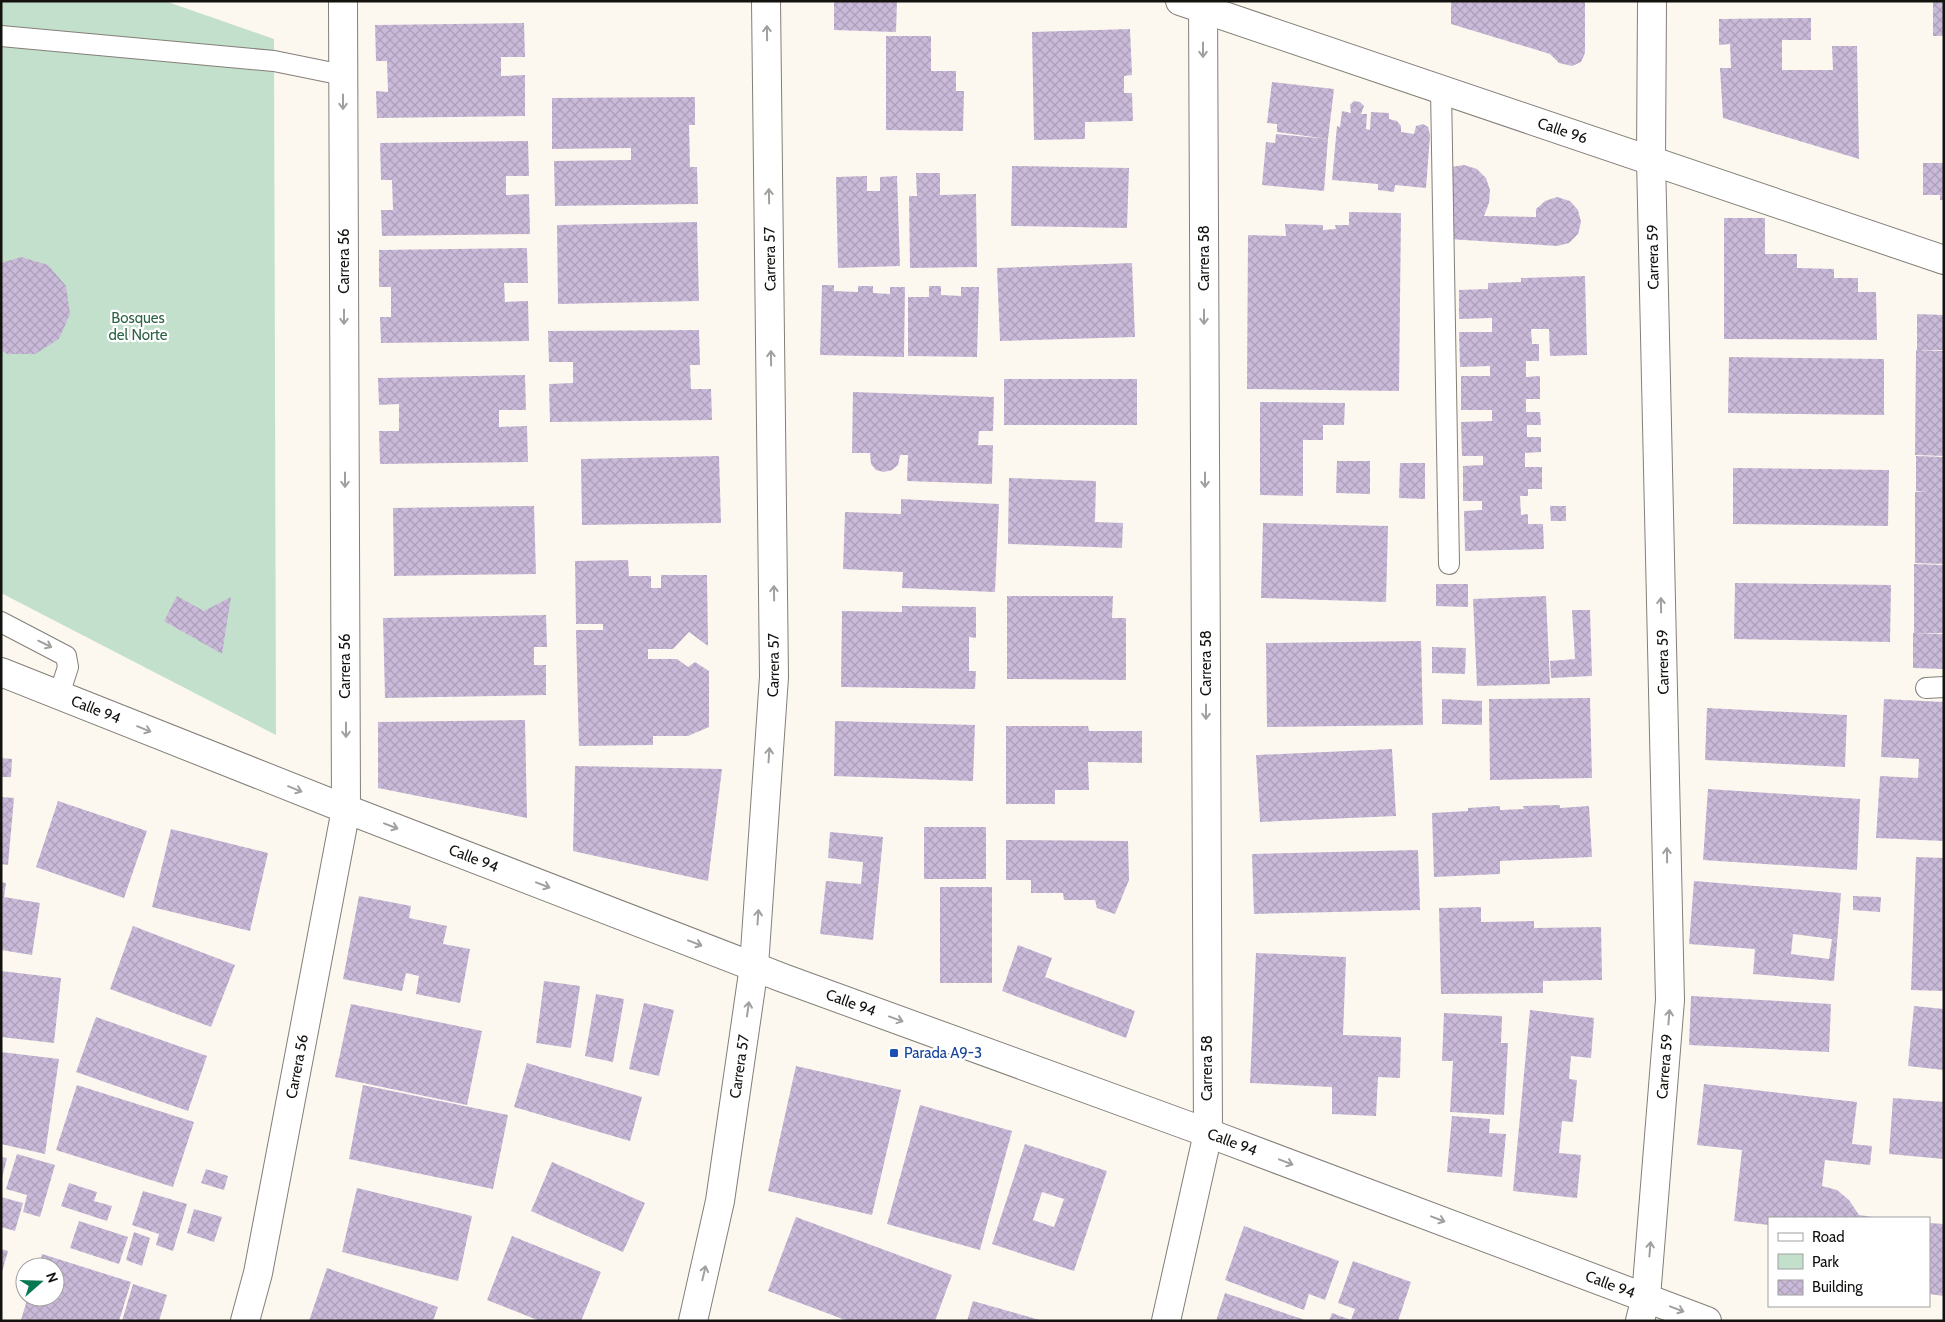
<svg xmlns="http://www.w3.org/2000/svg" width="1945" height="1322" font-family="Cabin,sans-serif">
  <defs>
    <pattern id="building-cross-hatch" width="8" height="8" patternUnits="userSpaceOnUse" patternTransform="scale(1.25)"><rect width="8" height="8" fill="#cabad9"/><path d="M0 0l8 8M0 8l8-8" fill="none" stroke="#ad9fb9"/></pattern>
  </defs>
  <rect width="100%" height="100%" fill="#fcf8f0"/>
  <path fill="#c3e0cc" d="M1,1H165L274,39L276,735L1,593Z"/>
  <path fill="url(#building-cross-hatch)" fill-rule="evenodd" d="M834,1H897L896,32L834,30Z
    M1451,1H1585V53L1581,62L1572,66L1559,63L1550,54L1451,24Z
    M1933,1H1944V36H1933Z
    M1811,18V40H1782V70H1833L1832,46H1857L1859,159L1723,118L1720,68H1731L1730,44L1719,45V19Z
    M524,23L525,57H501V76L525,75V116L377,118L376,91L388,92L387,61H376L375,25Z
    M1130,29L1132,75L1124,76V93H1132L1133,121L1085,122V139L1034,140L1032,32Z
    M886,36H931V71H956V91H964L963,131L886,130Z
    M1272,82L1334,89L1328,139L1277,132V124L1267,123Z
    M695,97V125H689L690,167H697L698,204L555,206L554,161L631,160V148L552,149V98Z
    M1354,101L1360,102L1364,106L1361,114H1367L1366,129L1370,130L1371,112L1389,113V119L1397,121L1401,126V132L1414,134L1416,126L1423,124L1428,127L1430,135L1426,188L1395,185L1394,192L1378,190V184L1332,180L1337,126L1340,127L1342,111L1351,113L1350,105Z
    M1276,134L1328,139L1324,191L1262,185L1266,142L1275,143Z
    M528,141L529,176H506V195L529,194L530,234L382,236L381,210H393L392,180H381L380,143Z
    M1923,163H1944V200H1940V195H1923Z
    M1464,165L1477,169L1486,178L1490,190L1489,203L1484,216L1536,217V209L1545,201L1557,197L1570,201L1578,210L1581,222L1578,234L1569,243L1557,246L1449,239L1451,167Z
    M1012,166L1129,168L1127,228L1011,226Z
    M916,173H940V195L976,194L977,267L910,268L909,196H917Z
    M867,176V191H880V177L897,176L900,266L838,268L836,177Z
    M1349,212L1401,213L1399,391L1247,389L1248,235L1286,236L1285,224L1323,225V230L1336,229L1335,225H1349Z
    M1724,218H1765V254H1797V268L1834,269V278H1858V292H1876L1877,340L1724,339Z
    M697,222L699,301L558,304L557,225Z
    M527,248L528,283H504L505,302L528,301L529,341L381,343L380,317H391V287H379V250Z
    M21,257L48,265L66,286L70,314L59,339L35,354H7L1,350V263Z
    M1132,263L1135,337L1000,341L997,268Z
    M1585,276L1587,355L1550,356L1549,329H1531L1532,344H1539V361H1526V377L1540,376V399H1526V412H1540L1541,425H1527V437H1541V452L1525,453V467H1542V489H1528V496H1520L1521,515L1528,514V524H1543L1544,549L1465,551L1464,511L1482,510V501H1463V466L1483,465V456H1462L1461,422L1492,421V410H1461V376H1490V366L1460,367L1459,332H1492V318L1459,319V290L1488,289V283L1521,282V278Z
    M822,285H834V291L858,292V286H873V293L890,294V287H905L904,357L820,355Z
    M929,286H941V295L961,296V287H979L977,357L908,356V297H929Z
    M1917,314L1944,315V350H1917Z
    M699,330L700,365H690L691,389H711L712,420L550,422L549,384L573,383V362H549L548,331Z
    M1916,350L1944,351V456L1915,455Z
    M1729,357L1884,359V415L1728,413Z
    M525,375L526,410H499V427L527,426L528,462L380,464L379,431H399V404L379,405L378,378Z
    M1004,379H1137V425H1004Z
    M853,392L994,397L993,431H979L978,445H993L992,484L907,481L908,455H900L898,465L892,470L884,472L876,470L871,464L870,453H852Z
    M1260,402L1345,403L1344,425H1323V440H1303V496L1260,495Z
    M719,456L721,523L582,525L581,459Z
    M1916,456L1944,457V564L1915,563V492L1926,491H1916Z
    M1337,461H1370V494L1336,493Z
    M1400,463H1425V499L1399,498Z
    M1733,468L1889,470L1888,526L1733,524Z
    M1009,478L1096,481L1095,522L1123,523L1122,548L1008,544Z
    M901,499L999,504L995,592L902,588L903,572L843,569L845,512L901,514Z
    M534,506L536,574L394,576L393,508Z
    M1550,506H1566V521H1551Z
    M1263,523L1388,526L1386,602L1261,598Z
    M628,560L629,576H651V588H661V575H707L708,646L689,632L673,649H648V659H677L688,667L695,662L709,671V727L688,736H653V745L579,746L576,630H603V624H576L575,561Z
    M1914,564L1944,565V633H1914Z
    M1735,583L1891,585L1890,642L1734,639Z
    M1436,584H1468V607L1436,606Z
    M177,596L204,611L231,597L222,654L164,621Z
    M1007,596H1113L1112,618H1126V680L1007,679Z
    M1546,596L1550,684L1477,686L1473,599Z
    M902,606L976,607V638L969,637V671H976L975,689L841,687L842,611L902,612Z
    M1572,610H1590L1592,676L1551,678L1550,661L1575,659Z
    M546,615L547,647H534V665H546V695L385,698L383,618Z
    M1913,633L1944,634V669L1913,668Z
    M1421,641L1423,725L1267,727L1266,643Z
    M1432,647L1466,648L1465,674L1432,673Z
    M1590,698L1592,778L1490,780L1489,699Z
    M1442,699L1482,701V725L1442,724Z
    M1884,699L1944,702V841L1876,838L1880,776L1918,778L1919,759L1881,757Z
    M1707,708L1847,715L1845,767L1705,760Z
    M525,720L527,818L378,788V722Z
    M835,721L975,725L973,781L834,776Z
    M1006,726H1088L1089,731H1142V763L1088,762L1089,790H1055V804H1006Z
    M1392,749L1396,816L1260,822L1256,755Z
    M1,758L12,759L11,777H1Z
    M575,766L722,769L708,881L573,851Z
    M1708,789L1860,799L1857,870L1703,860Z
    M1,797L14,798L8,865L1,864Z
    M58,801L147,831L124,898L36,867Z
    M1560,805V808L1589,806L1592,857L1500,861V874L1434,877L1432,813L1468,811V808L1500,806V810L1524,809L1523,806Z
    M924,827H986V879H924Z
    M171,829L268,853L250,931L152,907Z
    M830,832L883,837L873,940L820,934L826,881L861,884L863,862L828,858Z
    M1006,840L1128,841L1129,880L1115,914L1097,908L1095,900H1064L1063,893H1031V880H1006Z
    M1418,850L1420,910L1254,914L1252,854Z
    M1916,857L1944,858V991L1911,990Z
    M1694,881L1841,893L1834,981L1753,974L1755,949L1689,944ZM1793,934L1832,939L1829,959L1791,954Z
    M1,882L6,883L4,897L40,903L32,955L1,950Z
    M940,887H992V983H940Z
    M359,896L411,906L409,918L447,926L443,944L470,949L460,1003L416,994L419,976L406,973L402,991L343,979Z
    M1853,896L1881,897L1880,912L1853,910Z
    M1481,907V922L1534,921V928L1601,927L1602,980L1543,981V993L1441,994L1439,908Z
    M133,926L235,965L211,1027L110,989Z
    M1018,945L1052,958L1045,977L1135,1011L1126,1038L1002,991Z
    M1256,953L1346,957L1343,1035L1401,1037L1400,1078L1378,1077L1376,1116L1332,1114V1087L1250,1083Z
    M1,971L61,978L54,1043L1,1037Z
    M544,981L580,986L571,1048L536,1043Z
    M596,994L624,999L613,1062L585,1056Z
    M1691,996L1831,1004L1829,1052L1689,1045Z
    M644,1003L674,1010L659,1076L629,1069Z
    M351,1004L482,1031L467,1105L335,1077Z
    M1914,1006L1944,1009V1070L1908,1066Z
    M1530,1010L1594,1018L1591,1058L1571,1056L1569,1079L1577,1080L1573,1122L1562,1121L1559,1153L1581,1155L1577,1198L1513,1191Z
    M1444,1013L1502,1016L1501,1043H1508L1504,1115L1450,1112L1453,1061H1442Z
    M96,1017L207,1056L188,1111L76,1072Z
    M1,1052L59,1059L45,1154L1,1144Z
    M527,1063L642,1097L630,1141L514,1107Z
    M796,1066L901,1090L872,1215L768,1191Z
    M1704,1084L1857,1102L1852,1144L1872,1146L1870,1165L1825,1160L1822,1186L1837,1190L1849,1200L1859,1215L1880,1218H1769V1225L1734,1221L1742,1150L1697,1145Z
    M77,1085L194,1122L173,1187L56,1150Z
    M363,1085L508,1115L493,1189L349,1159Z
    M1893,1098L1944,1102V1159L1889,1154Z
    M920,1105L1012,1131L980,1250L887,1224Z
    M1452,1116L1490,1119L1489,1133L1506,1134L1502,1177L1447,1172Z
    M1025,1144L1107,1171L1074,1271L992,1244ZM1042,1192L1064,1199L1054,1227L1033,1220Z
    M17,1154L55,1165L40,1217L23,1212L27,1195L6,1189Z
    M1,1157L7,1158L2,1178H1Z
    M552,1162L645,1203L623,1252L531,1211Z
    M206,1169L228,1176L224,1190L201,1183Z
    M69,1183L97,1192L94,1201L112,1206L107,1221L61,1206Z
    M357,1188L472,1216L458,1281L342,1252Z
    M143,1191L187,1204L173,1251L156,1245L159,1234L132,1225Z
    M1,1197L23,1203L15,1231L1,1227Z
    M194,1209L222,1217L214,1242L187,1233Z
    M796,1217L952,1275L935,1321H848L768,1291Z
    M79,1221L128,1237L119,1264L70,1248Z
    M1929,1223L1944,1224V1296L1929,1294Z
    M1244,1226L1339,1261L1325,1300L1309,1294L1304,1310L1225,1280Z
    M134,1232L150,1238L142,1266L126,1260Z
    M512,1236L601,1272L581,1321H540L487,1300Z
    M1,1249L8,1251L2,1272H1Z
    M42,1254L131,1282L119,1321L21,1320L28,1297H55V1267H38Z
    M1353,1261L1411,1282L1398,1321H1329L1332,1313L1351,1320L1355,1309L1338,1303Z
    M327,1268L438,1307L433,1321H309Z
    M133,1284L167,1295L159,1321H122Z
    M1225,1293L1305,1320V1321H1216Z
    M973,1301L1040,1320V1321H967Z"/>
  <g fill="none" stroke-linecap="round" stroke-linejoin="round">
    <g stroke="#837f78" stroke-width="22">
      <path id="lane" d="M1,36L274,61L343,75
        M1441,89L1449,564
        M1,622L66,656L68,667L59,695
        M1926,688L1944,687"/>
    </g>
    <g stroke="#837f78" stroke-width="30">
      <g id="street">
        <path id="s1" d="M1180,1L1944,260"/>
        <path id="s2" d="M245,1321L258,1273L346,809L343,1"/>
        <path id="s3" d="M693,1321L720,1201L754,966L774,677L766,1"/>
        <path d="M1166,1321L1208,1133L1203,1"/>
        <path id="s4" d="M1640,1321L1646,1297L1670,1000L1651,159L1652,1"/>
      </g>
    </g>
    <g stroke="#837f78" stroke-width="30">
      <g id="secondary">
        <path id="s5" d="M1,672L346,809L783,978L1208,1133L1707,1321"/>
      </g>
    </g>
    <use href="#lane" stroke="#fff" stroke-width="20"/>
    <use href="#street" stroke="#fff" stroke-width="28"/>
    <use href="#secondary" stroke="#fff" stroke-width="28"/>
  </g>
  <defs><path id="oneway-shaft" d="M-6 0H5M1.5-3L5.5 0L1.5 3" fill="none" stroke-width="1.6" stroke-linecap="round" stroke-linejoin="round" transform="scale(1.25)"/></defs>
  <g stroke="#a1a09f">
    <use href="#oneway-shaft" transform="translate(767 33) rotate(-91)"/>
    <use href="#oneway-shaft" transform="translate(1203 50) rotate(90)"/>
    <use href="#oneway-shaft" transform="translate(343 102) rotate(90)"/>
    <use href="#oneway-shaft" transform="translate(769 196) rotate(-91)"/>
    <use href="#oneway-shaft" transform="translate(344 317) rotate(90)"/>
    <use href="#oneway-shaft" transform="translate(1204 317) rotate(90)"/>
    <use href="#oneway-shaft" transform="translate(771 358) rotate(-91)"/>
    <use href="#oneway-shaft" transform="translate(345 480) rotate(90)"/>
    <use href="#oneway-shaft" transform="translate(1205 480) rotate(90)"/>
    <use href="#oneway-shaft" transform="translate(774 593) rotate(-91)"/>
    <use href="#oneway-shaft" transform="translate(1661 605) rotate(-91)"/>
    <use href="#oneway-shaft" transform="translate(45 644) rotate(26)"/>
    <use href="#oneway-shaft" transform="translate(1206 712) rotate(90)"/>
    <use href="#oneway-shaft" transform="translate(144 729) rotate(22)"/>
    <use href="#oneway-shaft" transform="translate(346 730) rotate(90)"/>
    <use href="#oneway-shaft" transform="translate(769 755) rotate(-86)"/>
    <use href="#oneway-shaft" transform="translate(295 789) rotate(22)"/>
    <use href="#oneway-shaft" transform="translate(391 826) rotate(21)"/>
    <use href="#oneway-shaft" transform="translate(1667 855) rotate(-91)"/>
    <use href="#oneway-shaft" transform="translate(543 885) rotate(21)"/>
    <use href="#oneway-shaft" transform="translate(758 917) rotate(-86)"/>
    <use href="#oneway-shaft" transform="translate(695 943) rotate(21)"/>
    <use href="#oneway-shaft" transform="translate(748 1009) rotate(-82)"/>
    <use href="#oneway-shaft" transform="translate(1669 1017) rotate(-85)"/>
    <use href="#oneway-shaft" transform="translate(896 1019) rotate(20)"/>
    <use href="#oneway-shaft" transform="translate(1286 1162) rotate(21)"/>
    <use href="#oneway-shaft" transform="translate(1438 1219) rotate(21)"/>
    <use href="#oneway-shaft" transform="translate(1650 1249) rotate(-85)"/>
    <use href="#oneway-shaft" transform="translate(704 1273) rotate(-77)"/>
    <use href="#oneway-shaft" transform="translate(1677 1309) rotate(21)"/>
  </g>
  <rect fill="#1a4fb4" stroke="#fff" stroke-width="2" x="889" y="1048" width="10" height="10" rx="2.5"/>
  <g text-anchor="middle" stroke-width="4.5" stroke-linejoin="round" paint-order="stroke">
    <g font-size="15" fill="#13120f" stroke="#fff">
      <text dy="5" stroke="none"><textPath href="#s1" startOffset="404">Calle 96</textPath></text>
      <text transform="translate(1653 257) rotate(-91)" y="5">Carrera 59</text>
      <text transform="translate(1204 258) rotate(-90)" y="5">Carrera 58</text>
      <text transform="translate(770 259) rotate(-91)" y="5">Carrera 57</text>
      <text transform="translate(344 261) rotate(-90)" y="5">Carrera 56</text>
      <text transform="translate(1663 662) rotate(-91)" y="5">Carrera 59</text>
      <text transform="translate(1206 663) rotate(-90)" y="5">Carrera 58</text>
      <text dy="5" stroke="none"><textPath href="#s3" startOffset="662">Carrera 57</textPath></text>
      <text transform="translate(345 666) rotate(-90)" y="5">Carrera 56</text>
      <text dy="5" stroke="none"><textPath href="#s5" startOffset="102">Calle 94</textPath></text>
      <text dy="5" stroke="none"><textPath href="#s5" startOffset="508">Calle 94</textPath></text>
      <text dy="5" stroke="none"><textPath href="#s5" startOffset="912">Calle 94</textPath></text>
      <text dy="5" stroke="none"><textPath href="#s2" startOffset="260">Carrera 56</textPath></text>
      <text dy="5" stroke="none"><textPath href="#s3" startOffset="259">Carrera 57</textPath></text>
      <text dy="5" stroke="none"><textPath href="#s4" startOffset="256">Carrera 59</textPath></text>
      <text transform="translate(1207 1068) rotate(-90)" y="5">Carrera 58</text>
      <text dy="5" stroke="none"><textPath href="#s5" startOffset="1318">Calle 94</textPath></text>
      <text dy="5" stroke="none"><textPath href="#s5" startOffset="1722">Calle 94</textPath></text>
    </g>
    <g font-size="15" fill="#2e6344" stroke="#fff">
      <text x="138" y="323">Bosques<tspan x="138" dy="17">del Norte</tspan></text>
    </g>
    <g font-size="15" fill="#164399" stroke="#fff" text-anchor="start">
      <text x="904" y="1058">Parada A9-3</text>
    </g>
  </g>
  <rect width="1945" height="1322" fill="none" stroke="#13120f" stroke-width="5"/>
  <rect x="1768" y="1217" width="162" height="90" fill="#ffffff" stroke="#a1a09f"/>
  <rect x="1778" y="1233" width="25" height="8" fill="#ffffff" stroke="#a1a09f"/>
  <text x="1812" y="1242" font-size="15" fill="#13120f">Road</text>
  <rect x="1778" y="1254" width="25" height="15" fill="#c3e0cc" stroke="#a1a09f"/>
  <text x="1812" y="1267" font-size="15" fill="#13120f">Park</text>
  <rect x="1778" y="1280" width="25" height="15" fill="url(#building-cross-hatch)" stroke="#a1a09f"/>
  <text x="1812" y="1292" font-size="15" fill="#13120f">Building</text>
  <g transform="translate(40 1282) rotate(70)"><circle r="24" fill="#ffffff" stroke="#a1a09f"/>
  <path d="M0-4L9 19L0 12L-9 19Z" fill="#087852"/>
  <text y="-8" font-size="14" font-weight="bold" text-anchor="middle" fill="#13120f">N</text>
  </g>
</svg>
